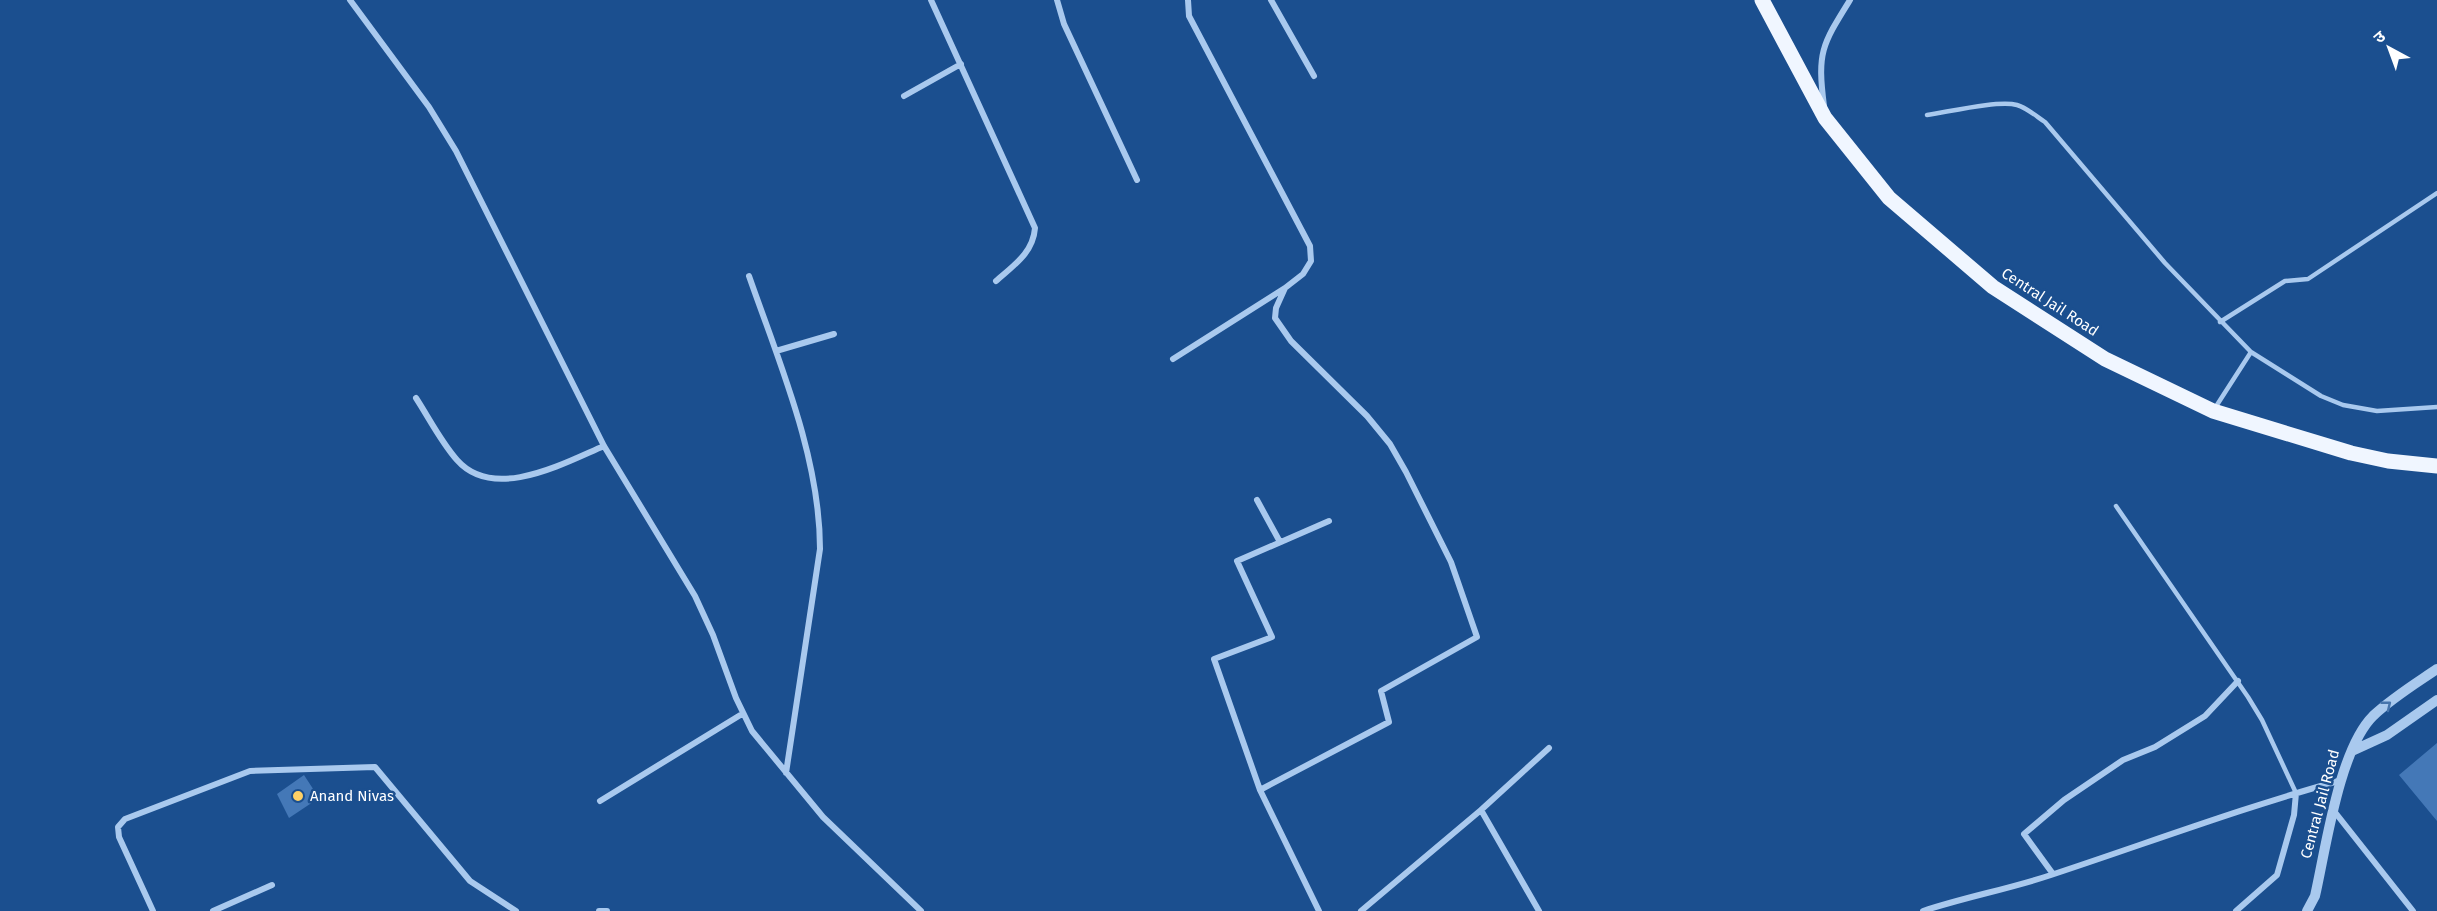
<svg xmlns="http://www.w3.org/2000/svg" width="2437" height="911" font-family="'Fira Sans','Noto Sans Devanagari',sans-serif">
  <rect width="100%" height="100%" fill="#1b4f8f"/>
  <path fill="#4478b7" d="M2437,743V821L2399,775Z
    M304,775L319,798L289,818L277,794Z"/>
  <g fill="none" stroke-linecap="round" stroke-linejoin="round">
    <path stroke="#a9c9ee" stroke-width="4.5" d="M1927,115C1948,112 1998,100 2017,105C2027,108 2036,116 2045,122L2165,263L2251,352L2321,396L2343,405L2377,411L2437,407
      M2220,322L2285,281L2308,279L2437,193
      M2215,408L2251,352
      M2116,506L2248,697L2262,720L2296,793"/>
    <path stroke="#a9c9ee" stroke-width="6" d="M350,0L429,107L456,151L604,446L695,596L713,635L736,698L752,731L823,817L921,911
      M931,0L1035,228C1033,253 1014,265 996,281
      M1057,0L1064,24L1137,180
      M1188,0L1189,16L1310,246L1311,261L1303,274L1285,288L1276,308L1275,318L1291,341L1367,416L1390,444L1406,472L1451,562L1477,637L1381,691L1389,722L1260,790
      M1271,0L1314,76
      M904,96L961,64
      M1824,106C1817,52 1822,45 1850,0
      M749,276C779,362 820,457 820,549L786,773
      M776,351L834,334
      M1173,359L1285,288
      M416,398C429,418 441,442 457,460C494,502 564,463 604,446
      M1257,500L1280,542
      M600,801L742,714
      M1481,810L1539,911
      M2334,811L2413,911
      M2053,874L2024,834L2064,800L2123,760L2155,747L2205,716L2238,681
      M153,911L119,837L118,827L125,819L250,771L375,767L470,881L516,911
      M213,911L272,885
      M599,911H607
      M1319,911L1260,790L1214,659L1272,637L1237,561L1329,521
      M1361,911L1481,810L1549,748
      M1923,911C1965,897 2009,889 2051,875C2148,843 2244,807 2342,780
      M2236,911L2277,875L2294,815L2296,793"/>
    <path stroke="#a9c9ee" stroke-width="10" d="M2352,751L2387,735L2437,700
      M2307,911L2315,896C2326,848 2339,750 2373,716C2392,698 2415,684 2437,669"/>
    <path stroke="#f0f6ff" stroke-width="15" d="M1762,0L1825,118L1889,198L1993,287L2105,359L2213,411L2351,453L2388,461L2437,466"/>
  </g>
  <defs><path id="oneway-chevron" d="M-2-3.5L2.5 0L-2 3.5" fill="none" stroke-width="1.6" stroke-linecap="round" stroke-linejoin="round" transform="scale(1.5)"/></defs>
  <use stroke="#4674ac" href="#oneway-chevron" transform="translate(2387 705) rotate(-39)"/>
  <circle fill="#ffd166" stroke="#1b4f8f" stroke-width="2" cx="298" cy="796" r="6"/>
  <g text-anchor="middle" stroke-width="5" stroke-linejoin="round" paint-order="stroke">
    <g font-size="15" fill="#fff" stroke="#1b4f8f">
      <text transform="translate(2050 302) rotate(33)" y="5">Central Jail Road</text>
      <text transform="translate(2320 804) rotate(-75)" y="5">Central Jail Road</text>
    </g>
    <g font-size="15" fill="#fff" stroke="#1b4f8f" text-anchor="start">
      <text x="310" y="801">Anand Nivas</text>
    </g>
  </g>
  <g transform="translate(2389 48) rotate(319)" stroke="#1b4f8f" stroke-width="4.5" paint-order="stroke">
  <path d="M0-4.5L10 22L0 15L-10 22Z" fill="#ffffff"/>
  <text y="-9" font-size="16" font-weight="bold" text-anchor="middle" fill="#ffffff">उ</text>
  </g>
</svg>
